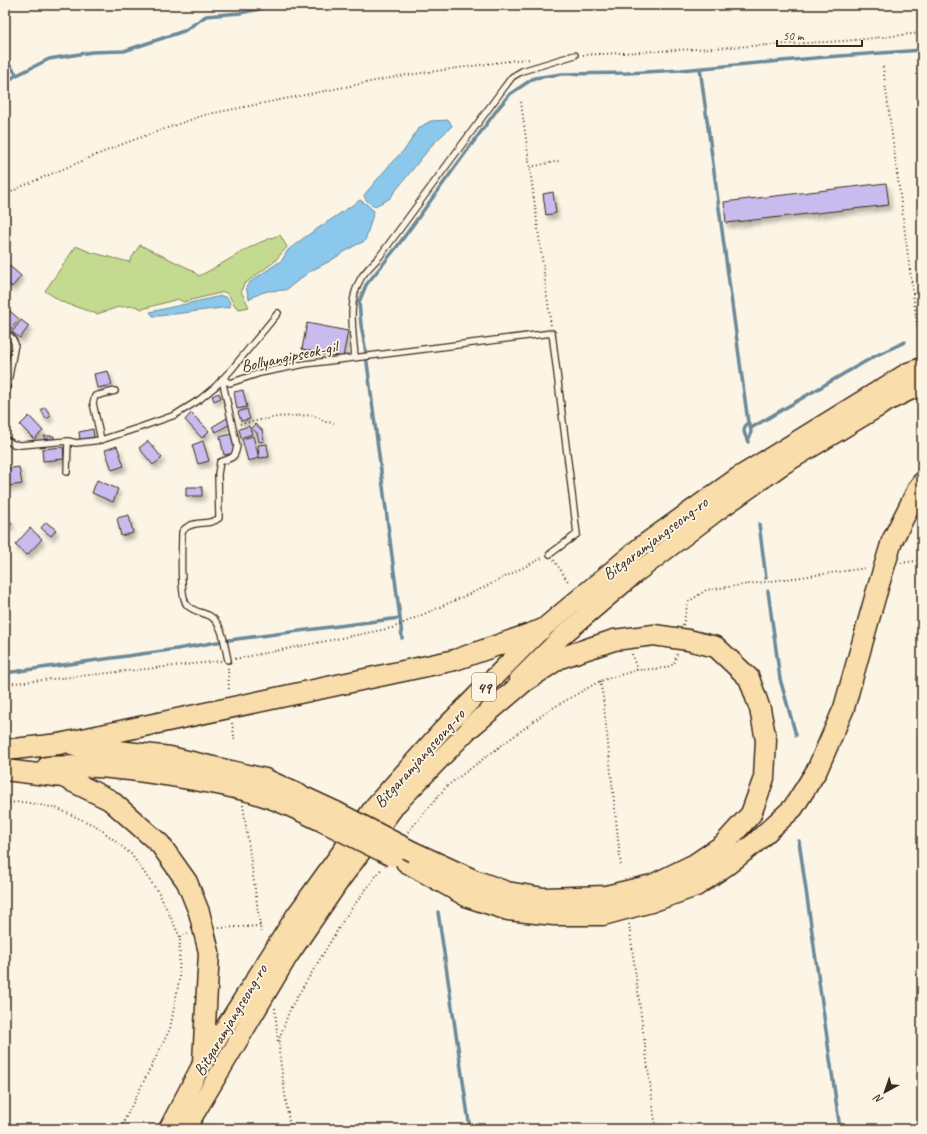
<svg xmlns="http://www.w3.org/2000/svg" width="927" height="1134" font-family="Caveat,sans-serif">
  <defs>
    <filter id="shadow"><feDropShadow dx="2.5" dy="4.5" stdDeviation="2" flood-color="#0004"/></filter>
  </defs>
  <rect width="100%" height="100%" fill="#fcf5e5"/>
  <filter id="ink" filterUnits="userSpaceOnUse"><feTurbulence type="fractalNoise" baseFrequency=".025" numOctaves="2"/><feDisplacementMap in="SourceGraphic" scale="8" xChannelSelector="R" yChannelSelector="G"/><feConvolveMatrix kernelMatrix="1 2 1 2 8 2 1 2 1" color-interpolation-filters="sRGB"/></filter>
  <g filter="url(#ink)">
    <path fill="#c3da90" stroke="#7f8257" d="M280,235L287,247L274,262L244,284L241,291L249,307L239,309L235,306L228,294L224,292L183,302L178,299L142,309L135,306L119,307L97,314L62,302L45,291L76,246L90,252L129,262L140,245L190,269L199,276C226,263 251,243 280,235Z"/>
    <path fill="#8bc8eb" stroke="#6b8999" d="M449,120L452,126L432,145L389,199L375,206C370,204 365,201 364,195L393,161L406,148L417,130L425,124L431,121Z
      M360,200L365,203L374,211L365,241L354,246L330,261L309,272L286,290L268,291L261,293L249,299L246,287L250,282L282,260L288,250L305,237Z
      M221,296C227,296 231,301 230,307L159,316H153L150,312Z"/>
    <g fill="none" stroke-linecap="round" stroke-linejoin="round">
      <path stroke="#6b8999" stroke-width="3.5" d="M5,59L17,75
        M700,68L748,422C741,431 745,434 748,442
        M5,87L13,77L49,59L92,52L124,51L184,31L206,16L240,13L260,9L268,5
        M748,422C752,429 752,433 748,440
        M751,428L845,373L877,355L905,342
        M759,524L766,578
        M768,591L780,679L796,735
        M400,618L402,638
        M5,673L177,649L229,640L400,618L365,347L361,325L359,302L366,285L396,248L499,107L510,94L534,78L562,74L627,73L681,70L826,57L922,50
        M799,841L840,1129
        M438,912L470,1129"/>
    </g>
    <path fill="#c8bcee" stroke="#3b2a1e" filter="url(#shadow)" d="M886,183L889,205L726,223L724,202Z
      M553,192L556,213L546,215L543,194Z
      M5,262L21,276L12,287L5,281Z
      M5,307L19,319L8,332L5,329Z
      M21,320L29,326L20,338L12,332Z
      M307,323L348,331L343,357L302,349Z
      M108,371L112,385L97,388L94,374Z
      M243,390L247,407L237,409L234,392Z
      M219,393L221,398L214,401L212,396Z
      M45,407L51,416L46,419L41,410Z
      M247,409L250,419L241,421L238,412Z
      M191,413L209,431L202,438L185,420Z
      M29,416L43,431L34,439L20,425Z
      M227,418L230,424L216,432L212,427Z
      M255,424L262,430L264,441L259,442L257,433L251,428Z
      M249,426L252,434L241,438L239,429Z
      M93,429L94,437L80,440L79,432Z
      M231,434L235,453L224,455L220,437Z
      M44,436H54V439H44Z
      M253,436L259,458L248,461L242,439Z
      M148,441L162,458L153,465L139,448Z
      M203,441L209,461L198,464L192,445Z
      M267,444L269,457L259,458L258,445Z
      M117,446L124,466L112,470L105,450Z
      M63,447L64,459L43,461L42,449Z
      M19,467L22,484L8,486L5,469Z
      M97,480L118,489L113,502L92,493Z
      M186,487H202V496H186Z
      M5,514L12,524L5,529Z
      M129,515L133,533L121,536L117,518Z
      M46,522L56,530L51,536L41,528Z
      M30,528L42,539L27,555L15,545Z"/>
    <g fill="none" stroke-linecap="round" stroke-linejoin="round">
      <g stroke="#3b2a1e" stroke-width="8">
        <path id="service" d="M5,332L12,338L15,344L5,398
          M355,357C353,331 347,302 361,278C366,270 374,263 380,256L500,93L512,77L522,71L575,55
          M5,439L13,444L21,445L68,441L76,443L101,440L141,427L175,415L199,400L216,386L232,369L278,313
          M101,440L93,403L95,396L115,391
          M67,472L68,441
          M228,660C224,645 224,625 210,616C203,612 193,612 187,605C179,596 182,546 182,532C183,531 186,527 187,527C197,520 210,526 219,518L218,474L220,462C231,458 235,459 237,446L222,379L230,383L260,373L305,364L552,333L577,534L550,554"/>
      </g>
      <g stroke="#3b2a1e" stroke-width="21">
        <path id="trunk" d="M519,679L561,637L635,574L715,513L783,465L889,401L922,385
          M168,1129L203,1062L295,916L375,805L442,730L541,630L642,545L736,478L908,372L922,367
          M186,1129L288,957L340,881L397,804L481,717"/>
      </g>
      <g stroke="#3b2a1e" stroke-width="23">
        <path id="motorway" d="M892,541L919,487L922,483
          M75,746L170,757L265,779L336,812
          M5,750L59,744L455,660L541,630
          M47,767C89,764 130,769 171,776C200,781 229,785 258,794C282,801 305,813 328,824
          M5,770L63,777L110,800L160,844L187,882L199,912L209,952L203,1062
          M413,852L474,880L507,892L544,898L606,896L652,885L695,864L723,845L751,814L764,778L766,740L760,709L749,678L716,647L688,640L654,635L614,640L560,658L524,682L471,727
          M406,862L468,897L508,910L554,915H603L651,902L696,886L727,865L755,843L793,808L817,770L844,708L876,594"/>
      </g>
      <path stroke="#3b2a1e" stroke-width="2" stroke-dasharray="1 3" stroke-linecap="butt" d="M583,55L844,41L922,33
        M883,67L920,346
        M521,102L551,326
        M530,167L559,161
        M5,196L20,187L125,143L204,115L400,76L516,60L531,59
        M240,424L277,417L311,415L319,418L325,422L334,423
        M554,560L569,583
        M901,563L922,560
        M683,625L688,602L706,590L867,568
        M632,654L637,670
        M235,659L392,628L483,588L544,557
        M228,668L229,690
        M600,681L603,697L621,867
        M5,684L221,661
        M232,723L235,742
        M5,803L24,802L56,808L98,827L131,854L159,893L180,937L179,981L170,1029L120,1129
        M243,805L261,932
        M408,832L447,786L549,710L600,681L637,670L665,668L674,664L677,654
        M629,924L656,1129
        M219,928L260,926
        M180,937L188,934
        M275,1008L278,1043
        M290,1129L279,1052L280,1036L291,1007L346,916L382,868"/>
      <use href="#service" stroke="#fcf5e5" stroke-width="5.5"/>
      <use href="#trunk" stroke="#f9ddab" stroke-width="18"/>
      <use href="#motorway" stroke="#f9ddab" stroke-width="20"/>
      <g stroke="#3b2a1e" stroke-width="23" stroke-linecap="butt">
        <path id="motorway-bridge" d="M876,594L892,541
          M336,812L413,852
          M328,824L392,856"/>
      </g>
      <use href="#motorway-bridge" stroke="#f9ddab" stroke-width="20"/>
    </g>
  </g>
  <g text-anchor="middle" stroke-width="3.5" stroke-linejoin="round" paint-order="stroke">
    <rect fill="#fcf5e5" stroke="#75675a" stroke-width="1" x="472" y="673" width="24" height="28" rx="3"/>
    <g font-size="16" font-weight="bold" fill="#3b2a1e">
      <text x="484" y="693">49</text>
    </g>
    <g font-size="17" fill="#3b2a1e" stroke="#fcf5e5">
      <text transform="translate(289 356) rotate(-12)" y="6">Bollyangipseok-gil</text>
      <text transform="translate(655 538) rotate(-37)" y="6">Bitgaramjangseong-ro</text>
      <text transform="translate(419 758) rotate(-48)" y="6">Bitgaramjangseong-ro</text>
      <text transform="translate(230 1020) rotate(-59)" y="6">Bitgaramjangseong-ro</text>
    </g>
  </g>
  <rect width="927" height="1134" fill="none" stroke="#fcf5e5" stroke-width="20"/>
  <rect x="10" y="10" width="907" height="1114" fill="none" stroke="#3b2a1e" stroke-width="1.5" filter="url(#ink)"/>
  <g transform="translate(885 1092) rotate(220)" stroke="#fcf5e5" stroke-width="3" paint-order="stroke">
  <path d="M0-3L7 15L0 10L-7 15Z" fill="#3b2a1e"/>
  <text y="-6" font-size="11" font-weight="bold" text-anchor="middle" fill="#3b2a1e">N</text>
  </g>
  <path d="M777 40v6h85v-6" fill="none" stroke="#3b2a1e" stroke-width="2"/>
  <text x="783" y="40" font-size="12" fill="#3b2a1e" stroke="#fcf5e5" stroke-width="3" paint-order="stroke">50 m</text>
</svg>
